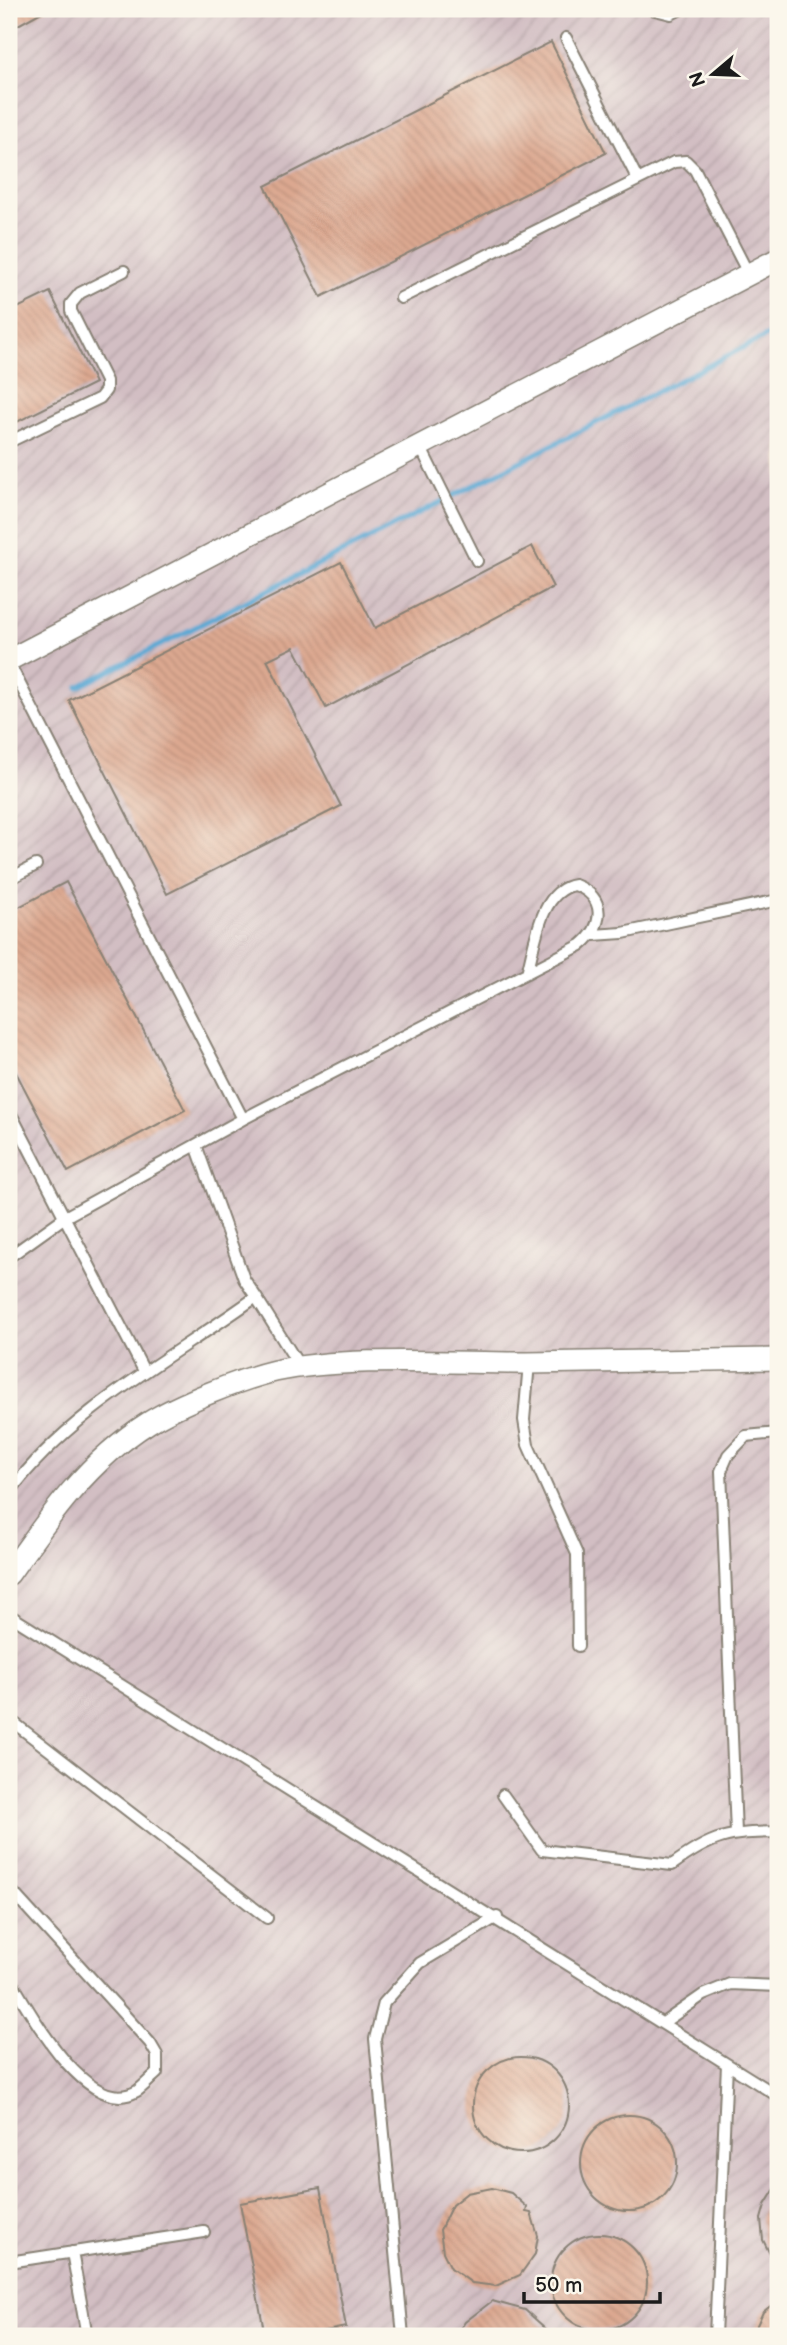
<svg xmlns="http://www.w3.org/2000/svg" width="787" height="2345" font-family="'Balsamiq Sans',sans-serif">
  <defs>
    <pattern id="industrial-furrows" width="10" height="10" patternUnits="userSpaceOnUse" patternTransform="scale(1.75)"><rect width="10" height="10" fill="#d2bec3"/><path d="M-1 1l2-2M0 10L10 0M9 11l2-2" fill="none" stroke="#b4a3a7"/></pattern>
    <pattern id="building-back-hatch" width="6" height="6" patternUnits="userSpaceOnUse" patternTransform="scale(1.75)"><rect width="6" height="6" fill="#dca890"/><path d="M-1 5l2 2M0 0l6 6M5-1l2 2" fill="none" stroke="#bc907c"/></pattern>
  </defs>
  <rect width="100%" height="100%" fill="#fbf7ec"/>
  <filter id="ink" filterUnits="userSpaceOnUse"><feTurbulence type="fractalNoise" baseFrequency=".0143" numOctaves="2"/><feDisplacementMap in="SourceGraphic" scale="14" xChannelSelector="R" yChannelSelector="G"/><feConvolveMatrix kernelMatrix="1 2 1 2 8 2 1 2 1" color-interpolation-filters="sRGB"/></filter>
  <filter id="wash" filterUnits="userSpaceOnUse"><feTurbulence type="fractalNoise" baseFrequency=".00686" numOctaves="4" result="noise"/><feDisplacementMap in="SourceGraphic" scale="28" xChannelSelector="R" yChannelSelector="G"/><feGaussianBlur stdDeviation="1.57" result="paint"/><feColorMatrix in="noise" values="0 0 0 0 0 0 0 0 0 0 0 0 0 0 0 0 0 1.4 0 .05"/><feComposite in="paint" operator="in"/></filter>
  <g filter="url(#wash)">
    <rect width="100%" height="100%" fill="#f4e6ce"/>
    <path fill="url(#industrial-furrows)" d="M9,9H778V2336H9Z"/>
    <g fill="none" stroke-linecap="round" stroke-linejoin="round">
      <path stroke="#5ba9d4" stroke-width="5" d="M78,687L778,330"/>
    </g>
    <g id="blocks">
      <path fill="url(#building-back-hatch)" d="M9,9H47L9,30Z
        M551,42L606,153L321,297L265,186Z
        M50,292L95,383L9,426V312Z
        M532,546L553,587L326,708L294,647L267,660L341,806L167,894L69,700L341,562L375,628Z
        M66,882L185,1110L68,1172L9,1059V912Z
        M473 2105a48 48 0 1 1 96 0a48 48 0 1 1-96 0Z
        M581 2163a48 48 0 1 1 96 0a48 48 0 1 1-96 0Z
        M778,2184V2270L763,2240L761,2219L765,2205Z
        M320,2188L346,2327L299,2336H265L240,2203Z
        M492,2188L511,2193L527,2207L526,2212L531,2213L538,2236L535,2254L520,2275L496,2286L472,2283L451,2268L443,2252L440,2230L452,2205L467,2193Z
        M551 2282a48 48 0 1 1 96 0a48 48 0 1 1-96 0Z
        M778,2300V2336H752L763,2312Z
        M492,2301L525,2310L554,2336H456L465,2322Z"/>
    </g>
  </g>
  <g filter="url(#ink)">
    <use href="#blocks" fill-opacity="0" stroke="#888175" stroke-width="2"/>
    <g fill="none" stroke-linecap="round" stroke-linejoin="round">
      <g stroke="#888175" stroke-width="14">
        <path id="lane" d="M651,9L671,14L681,9
          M566,38L638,180
          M401,298L674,162L686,161L695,170L749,275
          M9,442L100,398L106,390V381L71,311V304L80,293L124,271
          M420,446L477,561
          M9,663L243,1119
          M9,879L36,865
          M593,935L623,933L778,900
          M9,1110L144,1371
          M9,1257L65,1217L243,1119L581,945C604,926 607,897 575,885C540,890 535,945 527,973
          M256,1297L300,1367
          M529,1363L524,1420L528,1445L577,1554L578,1646
          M9,1493C72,1408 172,1358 256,1297L244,1279L196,1145
          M9,1615L778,2096
          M9,1719L267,1918
          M503,1795L542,1850L672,1865C713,1835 728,1833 778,1832
          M736,1833L721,1471L728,1455L746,1436L778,1433
          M9,1888L150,2043L157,2055V2073C151,2078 144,2086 137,2091C87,2120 28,2009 9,1977
          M663,2023L703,1995L730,1984L778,1986
          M72,2252L87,2336
          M9,2262L204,2232
          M403,2336L375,2039L384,2003L420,1963L497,1917
          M715,2336L727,2064"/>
      </g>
      <g stroke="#888175" stroke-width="24">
        <path id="street" d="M9,660L778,259
          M9,1574C49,1517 88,1461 148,1423C178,1404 241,1379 275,1371C349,1356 448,1363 524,1363C609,1362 694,1360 778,1359"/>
      </g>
      <use href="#lane" stroke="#fff" stroke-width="10"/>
      <use href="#street" stroke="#fff" stroke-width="21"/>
    </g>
  </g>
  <rect width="787" height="2345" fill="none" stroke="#fbf7ec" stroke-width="35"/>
  <g transform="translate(713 74) rotate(251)" stroke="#fbf7ec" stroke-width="5" paint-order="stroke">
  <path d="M0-5L12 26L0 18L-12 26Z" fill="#1c1c1c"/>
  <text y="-10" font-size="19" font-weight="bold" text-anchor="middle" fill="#1c1c1c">N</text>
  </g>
  <path d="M524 2292v10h136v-10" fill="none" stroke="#1c1c1c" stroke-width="3.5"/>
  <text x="535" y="2292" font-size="21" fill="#1c1c1c" stroke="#fbf7ec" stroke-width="5" paint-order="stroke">50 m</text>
</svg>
